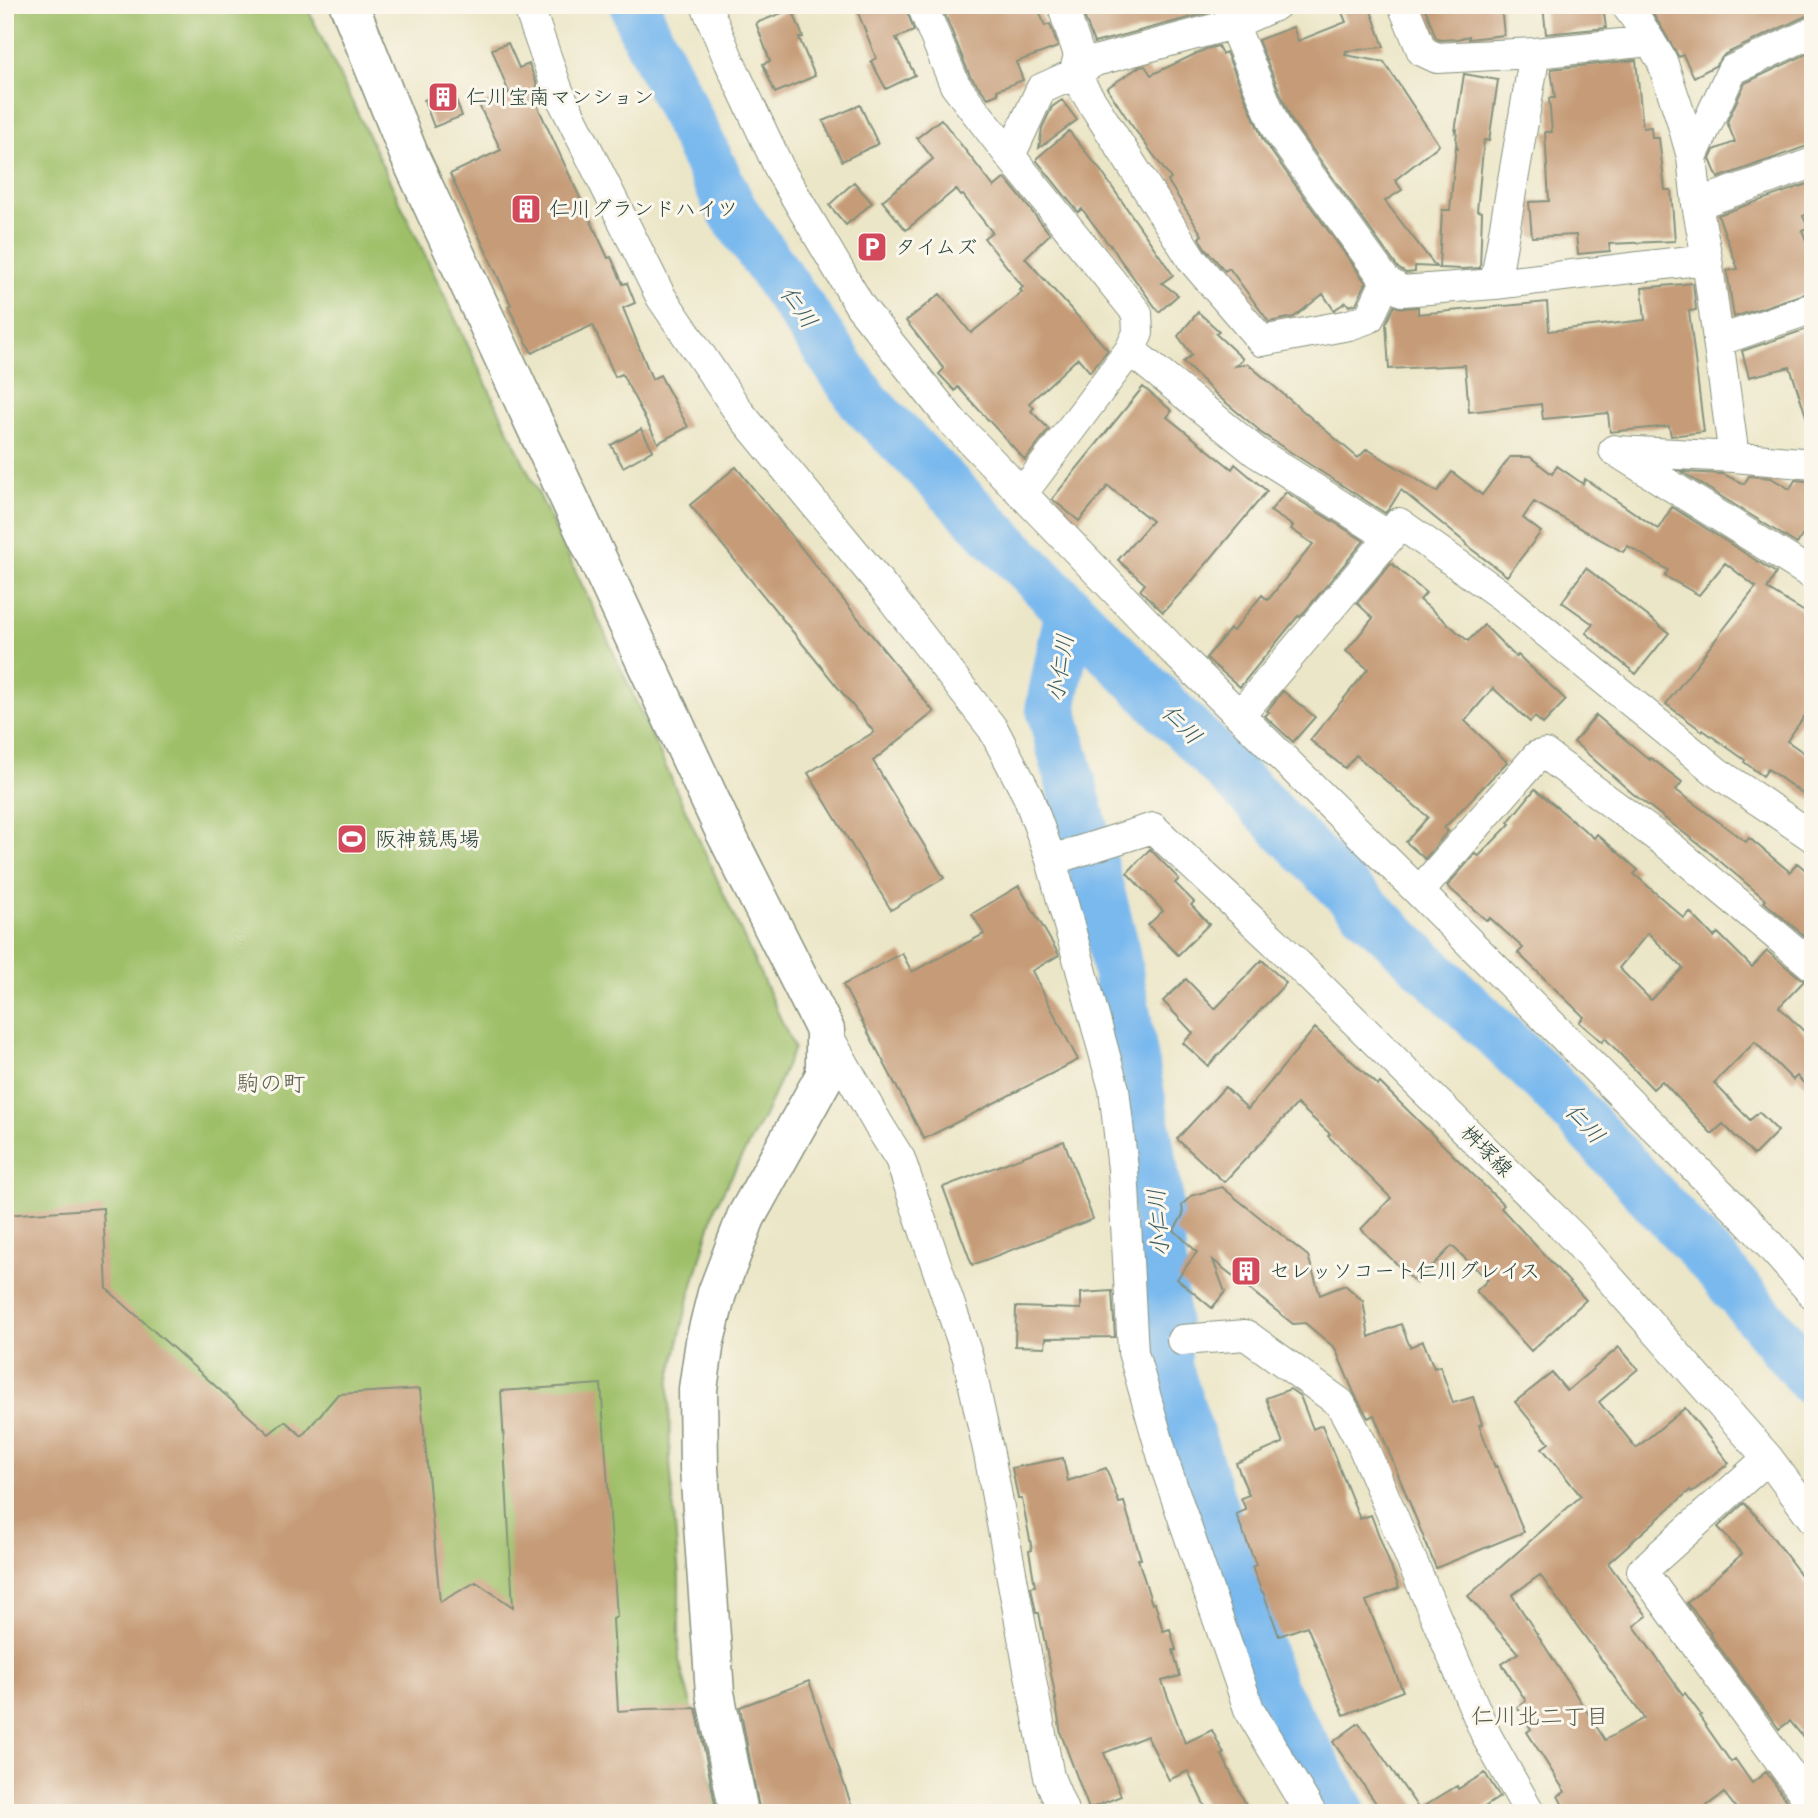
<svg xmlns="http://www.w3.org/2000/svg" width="1818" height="1818" font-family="Sriracha,'Klee One',sans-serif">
  <rect width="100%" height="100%" fill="#fbf7ec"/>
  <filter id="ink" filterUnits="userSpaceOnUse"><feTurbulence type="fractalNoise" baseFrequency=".0143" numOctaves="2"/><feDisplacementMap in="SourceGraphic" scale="14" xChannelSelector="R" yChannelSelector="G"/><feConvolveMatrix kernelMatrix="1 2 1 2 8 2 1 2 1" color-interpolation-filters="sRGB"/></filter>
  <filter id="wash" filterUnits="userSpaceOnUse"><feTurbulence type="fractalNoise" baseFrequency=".00686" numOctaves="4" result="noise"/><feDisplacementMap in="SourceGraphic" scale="28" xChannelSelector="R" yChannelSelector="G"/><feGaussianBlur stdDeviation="1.57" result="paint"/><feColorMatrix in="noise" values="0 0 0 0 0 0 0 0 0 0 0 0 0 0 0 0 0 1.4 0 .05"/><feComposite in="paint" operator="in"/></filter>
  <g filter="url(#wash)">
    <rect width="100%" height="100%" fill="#ece6c8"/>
    <path fill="#9ebf68" stroke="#5e7e4e" stroke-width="2" d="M5,5H306L603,629L794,1048L764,1116L716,1205L688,1302L669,1383L670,1459L679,1578V1660L720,1813H5Z"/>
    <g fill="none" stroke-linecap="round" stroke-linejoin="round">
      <path stroke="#7ab9ee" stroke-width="51" d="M635,5L642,25L732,210L865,403L1344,888L1548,1083L1722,1272L1813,1381
        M1070,611L1051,707L1112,940L1157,1193L1167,1368L1271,1688L1342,1813"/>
    </g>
    <g id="blocks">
      <path fill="#c69c78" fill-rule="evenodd" d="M855,5H905L914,31L896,38L915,75L886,89L871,61L876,58Z
        M941,5H1037L1045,26L1050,24L1058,47L1016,62L1023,80L997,90L998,94L988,98L970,76Z
        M1082,5H1206L1207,13L1094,43L1082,10Z
        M1339,5H1369L1384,47L1346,51L1345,55L1384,62L1439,145L1395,180L1402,190L1385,201L1436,267L1415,266V272L1406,273L1398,268L1292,121L1258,40L1293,27L1298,41L1346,22Z
        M1424,5H1501L1504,35L1469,39V36L1457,39L1440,40L1436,38Z
        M1543,5H1603L1606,28L1546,34Z
        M1648,5H1813V15L1806,16L1725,54L1715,66L1694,77L1683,55L1679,57Z
        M792,9L803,37L799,38L815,76L775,93L763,64L770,61L756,23Z
        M508,43L519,68L529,64L538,87L530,90L608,258L611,257L623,284L627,283L635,303L623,308L652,379L660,375L688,427L658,443L622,374L615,377L593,325L532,353L508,306L511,305L450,174L501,150L479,105L509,93L492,49Z
        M1218,46L1222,54L1226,52L1263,140L1366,283L1356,304L1349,306L1346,302L1334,310L1323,294L1294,317L1269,322L1229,268L1225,271L1205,248L1199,238L1202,235L1168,181L1171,179L1130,123L1107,88L1139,67L1145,66L1151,75L1206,49Z
        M1813,51V146H1807L1718,178L1710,159L1714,150L1735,142L1727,122L1745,83Z
        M1636,60L1643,128L1651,127L1652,138H1659L1665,190H1671L1675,241L1609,244L1610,251L1578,254L1576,235L1532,237L1529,202L1549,201L1545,132H1552L1549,98H1555L1551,69Z
        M1464,74L1498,80L1489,141L1484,140L1477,211L1482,212L1480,268L1462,269L1439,268L1442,210H1450L1456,146L1458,150L1456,142L1457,130L1455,132Z
        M452,89L462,116L434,127L424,100Z
        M1062,100L1077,120L1039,148L1042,128L1052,107Z
        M860,105L878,144L842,161L823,121Z
        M941,119L994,187L1005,178L1050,234L1025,258L1108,350L1090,372L1078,358L1029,403L1034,408L1031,411L1049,429L1025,460L958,387L955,391L939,374L944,369L906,321L940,294L971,333L1022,292L1020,290L1023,287L984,238L992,232L963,195L961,196L956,189L906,230L882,201L933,159L917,138Z
        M1069,131L1101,171L1173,275L1162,283L1178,295L1159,312L1119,258L1111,245L1110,246L1082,209L1078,212L1037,161V158Z
        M854,182L872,203L846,225L829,205Z
        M1813,182V212L1803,216L1808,228L1802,230L1813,257V291L1734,317L1727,271L1738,269L1718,215Z
        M1693,283L1696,310L1689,311L1704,432L1671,436L1669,426L1610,432L1608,413L1543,419L1541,404L1469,412L1465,365L1389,369L1386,323L1394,306L1403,308L1418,307V314L1547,302L1549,331L1645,320L1642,288Z
        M1198,312L1219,331L1216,334L1243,359L1235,366L1248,364L1358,458L1367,449L1437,492L1452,472L1482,495L1510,457H1530L1552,474L1557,466L1583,484L1585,479L1658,529L1672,507L1776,573L1767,589L1813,617V704L1787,741L1813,759V801L1768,769L1763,776L1744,762L1745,760L1703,730L1702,731L1666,704L1756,587L1725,563L1699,595L1665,576L1668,570L1628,546L1623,552L1534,502L1523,518L1541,532L1507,576L1466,545L1467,544L1401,490L1389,509L1385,513L1258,431L1259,430L1218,396L1183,362L1192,355L1178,336Z
        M1813,327V421L1808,422L1790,367L1749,377L1742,351Z
        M1143,387L1172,411L1167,417L1232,469L1235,464L1267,491L1192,581L1163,612L1140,590L1145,584L1118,560L1152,521L1108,486L1079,521L1052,499Z
        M641,429L653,450L623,467L611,445Z
        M736,467L934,712L873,761L944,878L891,910L808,773L874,732L690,505Z
        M1682,472L1723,474L1744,484L1749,476L1771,478L1790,489L1795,480L1806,481L1813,484V517L1797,544Z
        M1286,492L1364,541L1300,617L1298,616L1240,687L1206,658L1230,629L1233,631L1262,595L1268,600L1313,544L1291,529L1293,526L1270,511Z
        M1391,563L1426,593L1420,600L1468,641L1484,625L1516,657L1518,655L1566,700L1543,724L1535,717L1530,722L1493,688L1465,721L1507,762L1444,828L1448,831L1425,859L1406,842L1428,817L1356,755L1345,768L1310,740L1368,669L1346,651L1373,618L1357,603Z
        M1586,568L1669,633L1636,674L1586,633L1593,624L1562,602Z
        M1283,691L1315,717L1293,742L1265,716L1269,712L1267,711Z
        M1596,715L1650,760L1651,758L1682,782L1676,790L1746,842L1749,838L1790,872L1797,863L1813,876V943L1764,902L1766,900L1709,852L1632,793L1574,742Z
        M1535,789L1594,838L1597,834L1638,870L1634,874L1684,918L1690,912L1714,937L1718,933L1752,967L1767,951L1804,981L1779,1007L1813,1040V1093L1797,1076L1793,1080L1755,1042L1714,1083L1750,1120L1759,1112L1778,1131L1754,1155L1723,1124L1712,1134L1662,1081L1653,1089L1605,1038L1602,1042L1579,1022L1584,1017L1518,953L1523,948L1490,918L1487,921L1447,886L1475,854L1479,856L1510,824L1508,822ZM1648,933L1683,968L1651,1000L1619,968Z
        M1150,849L1179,879L1175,883L1194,902L1191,905L1209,924L1178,955L1148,925L1163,911L1127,873Z
        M1019,886L1058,953L1059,955L1032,971L1078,1060L924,1139L843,985L902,953L912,972L984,934L972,914Z
        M1262,960L1286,983L1208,1066L1183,1043L1193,1033L1163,1001L1186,979L1215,1009Z
        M1315,1028L1378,1085L1380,1083L1504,1205L1501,1208L1586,1300L1531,1351L1476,1291L1488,1280L1452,1246L1416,1283L1361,1229L1391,1198L1328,1136L1330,1134L1297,1104L1224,1182L1177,1139L1225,1087L1248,1109Z
        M1064,1141L1093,1219L972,1265L943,1187Z
        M1222,1187L1308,1256L1320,1295L1345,1285L1363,1301L1369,1337L1401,1324L1410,1347L1423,1341L1434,1368L1440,1366L1453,1403L1473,1397L1482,1424L1479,1425L1495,1467L1497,1466L1524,1532L1436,1568L1374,1415L1368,1418L1354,1393L1335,1348L1305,1323L1293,1324L1213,1260L1225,1292L1212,1308L1177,1279L1197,1252L1174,1230L1183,1215L1182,1205L1191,1196Z
        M103,1208L107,1289L269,1434L285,1421L302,1436L338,1394L420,1389L440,1602L476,1582L513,1607L501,1391L601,1384L617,1617L613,1619L618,1711L645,1709L696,1708L717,1813H5V1215Z
        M1112,1291L1115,1337L1046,1338L1045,1347L1015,1346L1016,1307L1081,1309V1293Z
        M1619,1347L1638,1369L1599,1402L1636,1448L1685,1408L1729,1463L1692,1492L1690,1490L1608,1563L1647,1616L1634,1626L1683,1695L1685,1693L1701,1715L1699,1716L1731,1762L1735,1759L1752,1783L1766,1772L1796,1813H1740L1724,1793L1697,1813H1567L1558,1796L1565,1792L1527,1732L1531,1729L1517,1707L1526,1701L1502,1664L1518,1653L1468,1596L1581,1496L1542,1448L1549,1443L1515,1402L1552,1373L1567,1391ZM1540,1575L1644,1718L1605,1740L1512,1595Z
        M1290,1389L1300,1396L1313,1429L1322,1425L1360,1519L1371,1515L1399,1588L1366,1601L1403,1691L1344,1715L1307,1626L1279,1636L1263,1592H1262L1252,1567L1256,1565L1236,1514L1246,1510L1241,1498L1249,1495L1236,1463L1283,1443L1266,1398Z
        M1063,1458L1068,1481L1106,1468L1119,1503L1124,1502L1141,1559H1138L1152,1604L1155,1603L1163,1631L1170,1629L1176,1650H1173L1180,1676L1162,1681L1185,1743L1212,1730L1224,1754L1222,1755L1250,1813H1208L1188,1771L1169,1780L1147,1736L1104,1753L1121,1796L1089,1809L1061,1734L1055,1699H1056L1039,1613H1036L1031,1587L1035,1586L1029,1551L1032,1550L1022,1499H1018L1012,1468Z
        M1744,1503L1759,1519L1813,1591V1749L1790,1721L1779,1729L1709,1633L1711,1632L1687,1603L1742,1554L1718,1527Z
        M809,1681L854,1813H760L740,1707Z
        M1359,1723L1419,1809L1457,1786L1458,1789L1485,1773L1500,1797L1475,1813H1383L1333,1742Z"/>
    </g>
  </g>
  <g filter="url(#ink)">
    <use href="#blocks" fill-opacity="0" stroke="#86927e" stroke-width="2"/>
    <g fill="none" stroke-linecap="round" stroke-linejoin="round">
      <g stroke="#86927e" stroke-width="32">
        <path id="street" d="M528,5L558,91L661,297L739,412L883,587L993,729L1028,796L1051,860L1114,1089L1123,1169L1133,1352L1165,1465L1249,1709L1311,1813
          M706,5L730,63L781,172L860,306L952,421L1173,650L1419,892L1751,1224L1813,1294
          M922,5L955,85L1010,156L1137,313L1138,333L1130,350L1256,452L1390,537
          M1065,5V13L1079,55L1074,74L1193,261L1262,341L1349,325L1369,318L1386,281
          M1228,5L1233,24L1277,130L1386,281L1402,291L1495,284L1707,259
          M1403,5L1422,51L1437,58L1535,53L1650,41
          M1626,5L1639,23L1662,61L1681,118L1692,157L1697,204L1707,259L1734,457
          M1010,156L1041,89L1074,74L1095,61L1233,24L1276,5
          M1692,157L1732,70L1813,32
          M1697,204L1813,163
          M1495,284L1535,53
          M1718,341L1813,308
          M1614,450L1813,575
          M1617,451L1734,457L1813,464
          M1022,494L1130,350
          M1240,715L1390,537L1399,523L1501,595L1718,773L1813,837
          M1051,860L1153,828L1275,942L1575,1239L1768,1458L1813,1519
          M1419,892L1537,756L1545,754L1671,847L1813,966
          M825,1031L878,1124L900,1159L968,1358L989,1454L1049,1777L1064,1813
          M1182,1340L1246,1335L1340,1403L1362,1444L1487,1737L1530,1813
          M1768,1458L1642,1571L1813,1806"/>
      </g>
      <g stroke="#86927e" stroke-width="41">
        <path id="secondary" d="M349,5L410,157L724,830L825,1030V1075L746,1217L717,1293L705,1341L698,1389L699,1468L715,1693L739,1813"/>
      </g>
      <use href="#street" stroke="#fff" stroke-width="30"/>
      <use href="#secondary" stroke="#fff" stroke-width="38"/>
    </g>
  </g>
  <defs>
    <g id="building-square" transform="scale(1.575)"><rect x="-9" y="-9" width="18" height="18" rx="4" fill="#d1495b" stroke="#fbf7ec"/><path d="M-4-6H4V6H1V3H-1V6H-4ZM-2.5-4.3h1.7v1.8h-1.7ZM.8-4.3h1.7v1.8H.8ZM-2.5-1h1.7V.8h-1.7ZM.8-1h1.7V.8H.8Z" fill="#fff"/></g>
    <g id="parking-square" transform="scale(1.575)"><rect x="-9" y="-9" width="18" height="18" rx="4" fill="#d1495b" stroke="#fbf7ec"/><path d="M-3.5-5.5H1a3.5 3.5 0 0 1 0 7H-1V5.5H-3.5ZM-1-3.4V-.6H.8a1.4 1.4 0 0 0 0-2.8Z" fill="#fff"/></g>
    <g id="stadium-square" transform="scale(1.575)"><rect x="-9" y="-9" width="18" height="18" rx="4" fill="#d1495b" stroke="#fbf7ec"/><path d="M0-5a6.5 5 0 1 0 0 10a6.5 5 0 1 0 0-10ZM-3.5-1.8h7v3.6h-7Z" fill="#fff"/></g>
  </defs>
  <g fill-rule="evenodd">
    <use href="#building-square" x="443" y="97"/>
    <use href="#building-square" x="526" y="209"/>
    <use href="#parking-square" x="872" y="247"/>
    <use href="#stadium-square" x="352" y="839"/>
    <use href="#building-square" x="1246" y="1271"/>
  </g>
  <g text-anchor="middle" stroke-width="6" stroke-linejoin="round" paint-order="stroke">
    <g font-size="21" fill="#1f3d34" stroke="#fbf7ec" text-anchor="start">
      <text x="466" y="104">仁川宝南マンション</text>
      <text x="549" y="216">仁川グランドハイツ</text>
      <text x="895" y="254">タイムズ</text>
      <text x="375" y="846">阪神競馬場</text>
      <text x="1269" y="1278">セレッソコート仁川グレイス</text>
    </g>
    <g font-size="21" fill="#1f3d34" stroke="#fbf7ec">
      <text transform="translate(1487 1151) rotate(45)" y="7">桝塚線</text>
    </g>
    <g font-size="23" font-style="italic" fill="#365c62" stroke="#fbf7ec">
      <text transform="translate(799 307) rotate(55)" y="8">仁川</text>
      <text transform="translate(1060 668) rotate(-81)" y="8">小仁川</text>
      <text transform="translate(1182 724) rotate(45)" y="8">仁川</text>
      <text transform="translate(1585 1123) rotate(47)" y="8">仁川</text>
      <text transform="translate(1158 1223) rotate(-94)" y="8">小仁川</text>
    </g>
    <g font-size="23" fill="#595e4c" stroke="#fbf7ec">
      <text x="271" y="1091">駒の町</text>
      <text x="1540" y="1724">仁川北二丁目</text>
    </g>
  </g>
  <rect width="1818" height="1818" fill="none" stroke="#fbf7ec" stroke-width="28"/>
</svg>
